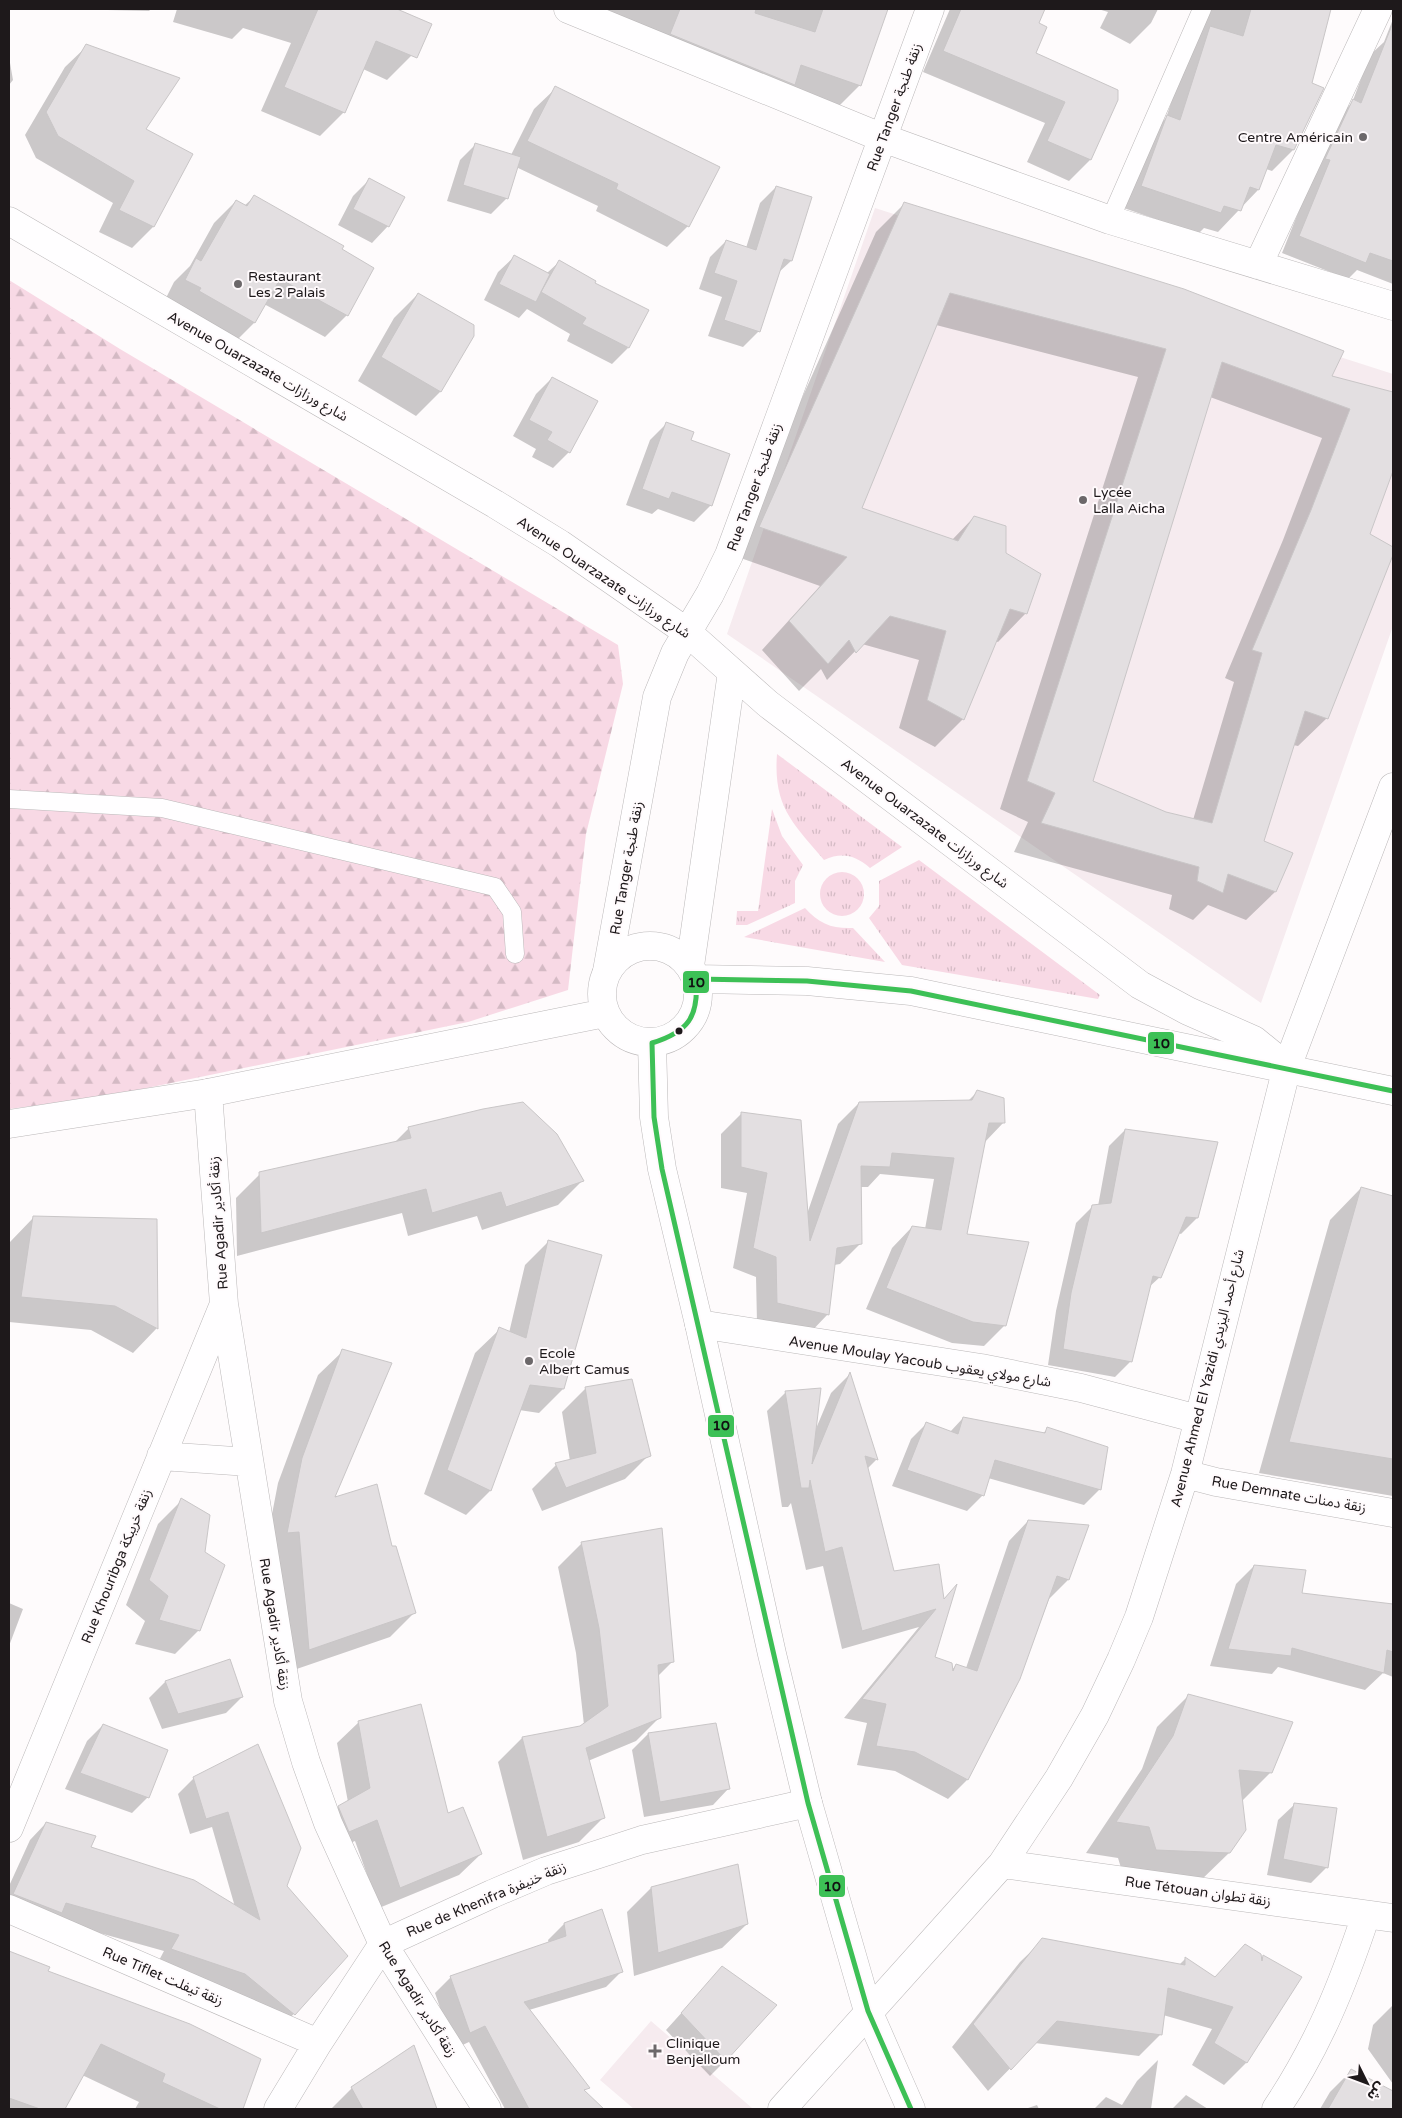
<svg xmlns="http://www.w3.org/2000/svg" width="1402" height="2118" font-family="'Varela Round','Noto Sans Arabic',sans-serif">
  <defs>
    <pattern id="grass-tufts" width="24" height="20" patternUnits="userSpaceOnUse" patternTransform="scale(1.25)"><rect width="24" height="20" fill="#f8d9e5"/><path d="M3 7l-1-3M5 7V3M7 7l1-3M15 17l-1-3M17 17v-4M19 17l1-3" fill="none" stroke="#d4bac4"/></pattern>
    <pattern id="forest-firs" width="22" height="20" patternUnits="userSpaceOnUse" patternTransform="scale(1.25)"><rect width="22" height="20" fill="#f8d9e5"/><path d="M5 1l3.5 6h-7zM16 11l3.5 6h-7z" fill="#d4bac4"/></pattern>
  </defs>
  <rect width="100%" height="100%" fill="#fefbfc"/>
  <path fill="#f6ebef" d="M875,208L1393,374V626L1261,1003L727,634Z
    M651,2021L752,2108L750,2109H634L600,2080Z"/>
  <path fill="url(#grass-tufts)" d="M777,754L902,847L870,868C855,855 842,852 824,860C793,823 773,807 777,754Z
    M772,809L782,836L803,865L795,881V903L747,925H736L737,911H758Z
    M919,860L1100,995L1098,999L902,965L869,918L879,906V881Z
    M820 894a22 22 0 1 1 44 0a22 22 0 1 1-44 0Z
    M805,908C819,924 833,929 853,928L885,962L744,937Z"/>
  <path fill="url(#forest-firs)" d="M9,280L120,349L618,645L623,684L586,834L568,990L468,1022L108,1096L9,1109Z"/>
  <path fill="#0003" fill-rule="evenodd" d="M65,9H151L149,11Z
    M177,9H394L413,17L411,56L387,80L363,69L344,112L320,136L261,111L291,43L243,28L232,39L173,22Z
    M606,9H887L860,85L837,108L648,57L658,31L605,11Z
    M950,9H1044L1037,24L1035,53L1117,100L1090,160L1069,181L1027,162L1045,123L923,72Z
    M1098,9H1158L1151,23L1130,44L1100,28L1108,12Z
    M1202,9H1330L1293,150L1272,171L1266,169L1258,190L1218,232L1204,228L1198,234L1121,207L1146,138L1166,118Z
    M1393,19V284L1357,270L1348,279L1282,253L1336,118L1352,103L1370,55L1384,42Z
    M87,46L144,129L191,154L153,227L132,248L99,232L113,203L36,158L25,135L65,67Z
    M9,57L13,80L9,85Z
    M556,88L688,226L667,247L596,211L598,206L516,167L507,198L491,214L447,201L460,160L476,144L511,155L534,109Z
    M369,180L388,226L372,243L338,225L353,196Z
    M776,187L791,261L778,273L759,331L743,347L708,336L722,297L699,289L710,257L726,241L746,248L760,203Z
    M254,197L373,268L347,315L325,337L264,304L254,323L232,345L164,302L174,282L190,266L214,223L236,201L244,206Z
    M904,204L1330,376L1393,393V467L1369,535L1393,549V552L1327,718L1298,746L1293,745L1263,841L1292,854L1275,892L1246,920L1208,905L1193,920L1169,909L1172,895L1014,852L1028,822L1000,809L1138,377L936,325L860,509L952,540L974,517L1026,613L998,642L995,641L963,719L935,747L899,728L919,660L862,644L827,680L821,669L799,691L762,650L820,586L732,555L876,232ZM1210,397L1322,438L1283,540L1225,678L1234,682L1193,820L1166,814L1092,781Z
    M515,256L547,273L559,262L593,284L628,348L612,364L567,341L570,334L527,309L519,318L484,300L498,272Z
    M418,294L473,335L440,392L416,416L358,381L394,318Z
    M552,378L569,452L553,468L532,457L536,449L513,436L536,394Z
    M666,424L689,440L711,505L694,522L658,509L652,514L626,505L650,440Z
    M977,1092L1004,1122L984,1143L966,1235L1005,1325L984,1346L952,1343L866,1309L892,1248L912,1227L925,1229L934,1179L880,1174L868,1187H860L861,1243L840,1264L834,1265L828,1314L808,1335L757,1323L756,1277L733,1268L747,1193L721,1188V1134L742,1113L807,1214L838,1124L859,1103L968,1101Z
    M409,1128L582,1181L558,1205L482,1230L477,1216L408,1236L402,1213L237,1256L236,1198L260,1174L394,1143Z
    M1125,1130L1197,1218L1181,1234L1178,1233L1160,1277L1148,1288L1131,1361L1115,1377L1048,1365L1056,1311L1076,1223L1093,1206H1098L1109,1146Z
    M1361,1188L1393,1197V1496L1259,1473L1330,1220Z
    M34,1217L156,1220V1329L133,1353L91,1330L9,1322L10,1242Z
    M549,1241L563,1389L539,1413L519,1410L490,1491L466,1515L424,1494L475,1353L500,1329L509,1333L525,1265Z
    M343,1351L333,1499L391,1548L414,1613L390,1637L285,1673L264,1556L278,1483L318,1375Z
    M850,1374L876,1460L867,1469L893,1573L943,1600L954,1588L933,1658L952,1670L956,1665L966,1668L1009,1541L1028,1521L1068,1580L1049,1599L1019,1678L967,1780L948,1799L895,1771L857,1765L867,1723L844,1718L919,1627L842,1649L823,1566L806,1570L791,1503L788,1507H782L767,1411L786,1392L815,1431L831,1393Z
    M586,1388L649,1455L625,1479L542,1511L532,1489L556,1465L570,1461L562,1412Z
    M963,1418L1043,1433L1048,1429L1100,1489L1084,1505L988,1478L983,1495L967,1511L892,1486L911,1439L927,1423L950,1432Z
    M182,1500L203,1552L199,1630L175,1654L135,1644L145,1621L126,1605L158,1524Z
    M582,1543L672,1662L657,1677L660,1717L636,1741L588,1761L603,1818L579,1842L523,1860L498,1762L522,1738L580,1728L584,1725L576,1653L558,1567Z
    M1254,1566L1301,1594L1393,1605V1677L1383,1673L1365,1690L1278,1667L1272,1674L1210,1666L1236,1584Z
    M9,1603L23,1609L9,1646Z
    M229,1660L242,1697L226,1713L162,1729L149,1698L165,1682Z
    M1189,1695L1271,1772L1242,1801L1229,1853L1197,1884L1125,1881L1118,1858L1086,1853L1142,1769L1157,1727Z
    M359,1722L447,1815L481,1854L459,1875L379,1908L355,1841L328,1852L318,1828L339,1807L348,1802L337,1743Z
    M715,1724L729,1788L713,1805L644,1817L632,1750L648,1734Z
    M103,1725L148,1797L132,1813L65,1789L87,1741Z
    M194,1778L299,1848L286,1886L347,1956L278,2031L156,1966L164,1951L53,1920L9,1914V1886L30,1840L46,1823L89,1848L235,1907L212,1827L190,1834L178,1794Z
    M1295,1804L1327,1867L1311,1883L1267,1875L1278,1820Z
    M651,1888L747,1924L722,1948L634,1976L627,1912Z
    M564,1924L622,1971L606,1987L529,2010L588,2087L572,2103L560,2109H505L469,2042L454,2049L435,1993L451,1977L549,1944L548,1940Z
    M1043,1940L1179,1965L1185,1959L1214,1978L1245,1946L1260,1959L1263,1957L1300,1978L1246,2063L1224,2085L1192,2065L1212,2029L1163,2015L1161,2034L1139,2056L1035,2043L988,2091L952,2047L1020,1962Z
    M9,1953L48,1967L47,1972L260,2060L242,2109H135L139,2102L82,2075L63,2109H9Z
    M722,1968L726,2060L710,2076L666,2030Z
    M1393,2005V2084L1368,2049L1373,2025Z
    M1158,2060L1151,2109H1094L1106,2097L1122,2105L1137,2081Z
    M1352,2070L1393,2092V2109H1320L1330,2092Z
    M425,2079L406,2109H331L352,2088Z
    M1186,2095L1208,2109H1172Z
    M1037,2105L1039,2109H1025Z"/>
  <path fill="#e3dfe1" stroke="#c9c6c7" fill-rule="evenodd" d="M318,9H397L432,24L417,58L376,41L345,113L284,87Z
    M680,9H756L755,13L815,32L823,9H888L861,86L801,65L795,85L670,34Z
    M961,9H1045L1039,23L1047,27L1036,53L1118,90V100L1091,160L1047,141L1065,102L943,51Z
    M1251,9H1331L1312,83L1324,88L1294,150L1276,145L1259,190L1250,187L1241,211L1224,206L1221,213L1141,186L1167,115L1180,120L1210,26L1243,36Z
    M1392,25L1393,261L1370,253L1366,263L1299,236L1330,160L1325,159L1353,99L1361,103Z
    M86,44L180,78L146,129L193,154L154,227L119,210L134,181L58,136L46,112Z
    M555,86L720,167L689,227L616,189L618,184L527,141Z
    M475,143L521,157L508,199L463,185Z
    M369,178L405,197L389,227L353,209Z
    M776,186L812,197L792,261L784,259L760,332L724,320L737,281L714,273L726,240L756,250Z
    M254,195L344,246L342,249L374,268L348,316L280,279L255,323L199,291L201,288L185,280L196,258L201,261L236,200L247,206Z
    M904,202L1184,289L1344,351L1332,376L1393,392V471L1370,534L1393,547V555L1328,719L1305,711L1264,841L1293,853L1276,892L1228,874L1223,893L1197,881L1199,867L1041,823L1055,793L1027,781L1166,349L950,293L862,508L958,541L974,516L1006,526V553L1041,574L1027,614L1010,609L964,720L927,700L946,631L890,616L856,653L849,640L828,664L789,621L847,557L759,527ZM1222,362L1350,409L1311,510L1252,650L1262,653L1212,823L1166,812L1093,781Z
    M514,255L550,274L536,302L499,284Z
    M559,260L596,281L595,283L649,310L629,348L582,324L586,318L541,292Z
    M418,293L474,325V336L441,392L381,357Z
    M552,377L598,401L570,453L547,440L552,432L529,420Z
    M666,422L694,432L691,440L730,454L712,506L672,492L669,499L642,489Z
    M977,1090L1004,1098L1005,1123H989L967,1234L1029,1242L1006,1326L973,1322L886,1288L912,1226L941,1230L954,1158L892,1153L890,1167L861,1166L862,1244L837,1248L829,1315L777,1303L776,1257L753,1248L767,1173L741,1167V1112L801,1120L810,1241L859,1102L972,1100Z
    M523,1102L557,1134L584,1181L506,1207L501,1192L432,1213L426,1189L261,1233L259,1172L411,1138L408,1127L483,1109Z
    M1125,1129L1218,1142L1198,1218L1186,1217L1161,1278L1153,1276L1132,1362L1063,1349L1071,1293L1092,1205L1111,1203Z
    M1361,1187L1393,1196V1459L1289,1442Z
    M33,1216L157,1219L158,1329L115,1306L21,1297Z
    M548,1240L602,1255L564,1389L530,1385L491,1491L447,1470L499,1327L526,1338Z
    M342,1349L392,1363L335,1497L377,1484L392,1546H396L416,1613L309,1650L299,1532L287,1533L302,1458Z
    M850,1372L878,1460L865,1456L894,1571L939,1564L944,1599L957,1584L935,1657L952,1663L953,1671L956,1664L977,1671L1028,1520L1089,1525L1069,1580L1057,1576L1020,1679L968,1780L915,1752L876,1746L886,1704L862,1699L936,1609L862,1631L842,1547L825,1552L810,1480L809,1488H801L785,1391L821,1388L812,1464Z
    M632,1379L651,1456L566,1488L555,1463L596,1453L585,1387Z
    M963,1417L1045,1433L1047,1427L1108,1447L1101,1490L995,1460L984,1496L907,1470L926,1422L958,1434Z
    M181,1498L210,1515L205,1552L225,1565L200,1631L159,1620L168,1596L149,1580Z
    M662,1528L674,1662L658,1665L661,1718L586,1748L605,1818L547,1837L522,1737L580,1726L608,1706L599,1628L581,1542Z
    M1254,1565L1306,1570L1302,1593L1393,1604V1652L1387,1650L1384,1673L1292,1648L1291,1656L1228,1649Z
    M230,1659L243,1697L178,1714L165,1681Z
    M1188,1694L1293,1722L1272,1773L1239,1770L1246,1830L1230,1853L1156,1850L1149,1827L1116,1822L1173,1736Z
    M421,1704L448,1813L463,1807L482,1854L400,1888L377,1820L349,1832L338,1806L370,1788L358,1721Z
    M716,1723L730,1789L660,1802L648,1733Z
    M103,1724L168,1750L149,1798L80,1773Z
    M258,1744L301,1848L287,1886L348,1956L295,2015L245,1974L171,1949L179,1935L66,1903L62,1913L13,1894L46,1822L96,1836L91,1847L194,1880L260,1920L228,1812L206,1819L193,1777Z
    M1294,1803L1337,1808L1328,1868L1283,1859Z
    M738,1864L748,1924L658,1953L651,1887Z
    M602,1909L623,1972L524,2002L590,2088L584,2090L604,2109H529L485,2026L470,2033L450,1976L566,1936L564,1923Z
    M1042,1938L1185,1965V1957L1215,1977L1245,1944L1261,1954L1262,1961L1263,1955L1302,1977L1247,2063L1214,2043L1233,2007L1168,1988L1162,2035L1057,2021L1011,2070L973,2024Z
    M9,1951L50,1967L48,1971L190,2024L261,2059L243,2109H220L162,2082L165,2074L101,2044L65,2109H40L9,2098Z
    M722,1966L777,2005L726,2061L681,2013Z
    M414,2045L437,2109H363L351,2087Z
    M1351,2069L1393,2091V2109H1328Z"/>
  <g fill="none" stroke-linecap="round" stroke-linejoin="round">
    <g stroke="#bbb8b9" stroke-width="19">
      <path id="service" d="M1110,220L1202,9
        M9,799L162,808L495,887L512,912L515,954"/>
    </g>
    <g stroke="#bbb8b9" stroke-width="29">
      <path id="minor" d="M568,9L883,138L1110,220L1393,306
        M9,221L495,504L560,544L687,632L768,704L1140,985L1188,1011L1254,1040L1287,1067
        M1258,265L1378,9
        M690,966L732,672
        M607,971L657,697L675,653L710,594L729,555L930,9
        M208,1093L224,1304L288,1701L306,1762L328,1823L383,1944L487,2109
        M699,1324L981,1368L1081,1388L1198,1419
        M161,1456L249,1462
        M1185,1474L1216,1482L1393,1513
        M9,1828L224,1304
        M1002,1864L1393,1918
        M9,1909L318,2043
        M278,2109L318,2043L383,1944L492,1894L546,1871L599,1854L642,1840L808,1803
        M782,2109L1002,1864L1059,1778L1095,1715L1121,1660L1139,1617L1185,1474L1287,1067L1393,787
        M1276,2109C1318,2046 1342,1987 1366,1915"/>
    </g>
    <g stroke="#bbb8b9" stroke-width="29">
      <path id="tertiary" d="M602 994a48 48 0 1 1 96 0a48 48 0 1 1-96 0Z
        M696,979L807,981L911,991L1393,1091
        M652,1043L654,1117L662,1169L699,1324L772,1654L808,1803L868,2011L911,2109
        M9,1124L208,1093L605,1013"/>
    </g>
    <use href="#service" stroke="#fffeff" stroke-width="18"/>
    <use href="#minor" stroke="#fffeff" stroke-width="28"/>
    <use href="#tertiary" stroke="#fffeff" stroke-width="28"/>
    <g stroke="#fffafc" stroke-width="9">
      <path id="bus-1" d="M911,2109L868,2011L808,1803L662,1169L654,1117L652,1043C688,1032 699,1017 696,979L807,981L911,991L1393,1091"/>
    </g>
    <use href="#bus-1" stroke="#3dc056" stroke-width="5"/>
  </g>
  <g fill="#6c686a" stroke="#fffafc" stroke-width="2">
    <circle cx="1363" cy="137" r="5"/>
    <circle cx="238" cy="284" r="5"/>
    <circle cx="1083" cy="500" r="5"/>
    <circle cx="529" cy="1361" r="5"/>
    <path d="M652.5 2043.5h5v5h5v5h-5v5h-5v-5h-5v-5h5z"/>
  </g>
  <circle fill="#1e191b" stroke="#fffafc" stroke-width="2" cx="679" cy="1031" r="4.5"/>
  <g text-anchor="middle" stroke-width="4" stroke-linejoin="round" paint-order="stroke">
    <g font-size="14" fill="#1e191b" stroke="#fffafc">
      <text transform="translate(894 107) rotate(-70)" y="5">Rue Tanger زنقة طنجة</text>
      <text transform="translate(258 366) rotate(30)" y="5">Avenue Ouarzazate شارع ورزازات</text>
      <text transform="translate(754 487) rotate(-70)" y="5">Rue Tanger زنقة طنجة</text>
      <text transform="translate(604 577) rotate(34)" y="5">Avenue Ouarzazate شارع ورزازات</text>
      <text transform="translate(925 823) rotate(37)" y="5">Avenue Ouarzazate شارع ورزازات</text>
      <text transform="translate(626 868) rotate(-80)" y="5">Rue Tanger زنقة طنجة</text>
      <text transform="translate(218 1223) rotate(-94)" y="5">Rue Agadir زنقة أكادير</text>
      <text transform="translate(920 1361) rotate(9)" y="5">Avenue Moulay Yacoub شارع مولاي يعقوب</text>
      <text transform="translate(1207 1378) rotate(-76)" y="5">Avenue Ahmed El Yazidi شارع أحمد اليزيدي</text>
      <text transform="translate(1289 1494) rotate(10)" y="5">Rue Demnate زنقة دمنات</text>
      <text transform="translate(116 1566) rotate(-68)" y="5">Rue Khouribga زنقة خريبكة</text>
      <text transform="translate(275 1624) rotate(81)" y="5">Rue Agadir زنقة أكادير</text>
      <text transform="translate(1198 1891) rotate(8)" y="5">Rue Tétouan زنقة تطوان</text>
      <text transform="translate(486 1899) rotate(-23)" y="5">Rue de Khenifra زنقة خنيفرة</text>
      <text transform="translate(163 1976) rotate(23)" y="5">Rue Tiflet زنقة تيفلت</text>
      <text transform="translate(418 1999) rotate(58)" y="5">Rue Agadir زنقة أكادير</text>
    </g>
    <g font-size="14" fill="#1e191b" stroke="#fffafc" text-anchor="start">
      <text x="1353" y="142" text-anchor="end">Centre Américain</text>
      <text x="248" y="281">Restaurant<tspan x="248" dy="16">Les 2 Palais</tspan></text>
      <text x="1093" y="497">Lycée<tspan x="1093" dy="16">Lalla Aicha</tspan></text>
      <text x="539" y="1358">Ecole<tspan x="539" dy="16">Albert Camus</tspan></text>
      <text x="666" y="2048">Clinique<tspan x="666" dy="16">Benjelloum</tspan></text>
    </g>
  </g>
  <g stroke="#fffafc" stroke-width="2">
    <rect x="682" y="970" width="28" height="24" rx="5" fill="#3dc056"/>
    <rect x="1147" y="1031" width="28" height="24" rx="5" fill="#3dc056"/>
    <rect x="707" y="1414" width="28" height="24" rx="5" fill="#3dc056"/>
    <rect x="818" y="1874" width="28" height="24" rx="5" fill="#3dc056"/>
  </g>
  <g font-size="14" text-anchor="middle" font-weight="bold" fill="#111">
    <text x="696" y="987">10</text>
    <text x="1161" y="1048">10</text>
    <text x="721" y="1430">10</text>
    <text x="832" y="1891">10</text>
  </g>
  <rect width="1402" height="2118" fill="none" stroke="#1e191b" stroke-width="20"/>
  <g transform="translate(1367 2083) rotate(132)" stroke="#fffafc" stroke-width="4" paint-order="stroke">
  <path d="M0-4L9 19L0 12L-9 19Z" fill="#1e191b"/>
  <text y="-8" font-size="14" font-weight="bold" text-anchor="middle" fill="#1e191b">ش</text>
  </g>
</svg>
